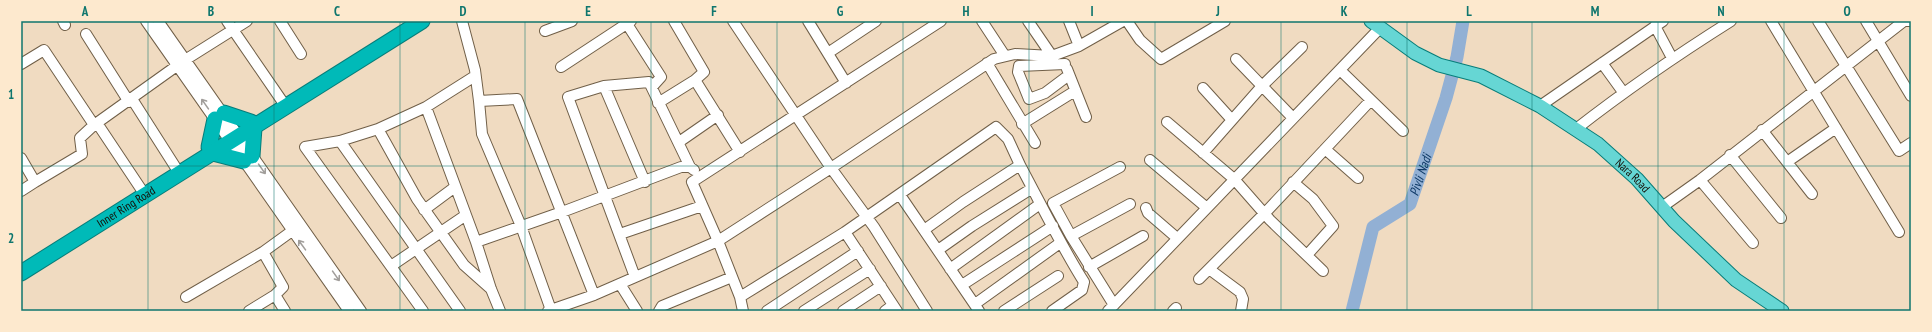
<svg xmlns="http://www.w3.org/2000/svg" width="1932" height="332" font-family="'PT Sans Narrow',sans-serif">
  <rect width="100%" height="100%" fill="#f0dbc1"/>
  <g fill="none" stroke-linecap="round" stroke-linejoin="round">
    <path stroke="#92b0d4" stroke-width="13" id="s1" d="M1352,311L1373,227L1410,204L1446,98L1457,57L1463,21"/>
    <g stroke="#705f48" stroke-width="12">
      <path id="minor" d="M63,21L65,25
        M146,21L349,311
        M158,21L361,311
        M227,21L282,101
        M280,21L301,54
        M462,21L475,70L479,101
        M674,21L704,72L695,80
        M733,21L831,168L994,59L1015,54L1052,56L1079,46L1123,21
        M808,21L846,83
        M982,21L1005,56
        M1028,21L1052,56
        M1069,21L1079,46
        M1127,21L1140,40L1161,59L1225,21
        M1771,21L1899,232
        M1818,21L1899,151L1911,143
        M1866,21L1911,96
        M627,24L661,77L652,87
        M1655,26L1672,58
        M545,31L572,21
        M86,34L129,102
        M828,53L876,21
        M1236,59L1293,118
        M987,63L1035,143
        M1602,63L1623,92
        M21,64L44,50L94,125L185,60L247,21
        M1065,64L1019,66L1018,72L1029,99L1045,93L1069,75
        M561,67L631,21
        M1067,69L1086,117
        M475,76L426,107L476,242
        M604,86L645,182
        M1203,88L1232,120
        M132,99L176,168
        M1371,100L1403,131
        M658,103L695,80L740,152
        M1540,106L1663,21
        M1167,122L1234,179L1270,220L1323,271
        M97,123L141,189
        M1022,124L1075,91
        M378,129L417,199L464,265L491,289
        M1576,129C1626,90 1677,55 1731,21
        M1762,130L1812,194
        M340,141L460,311
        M679,142L718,115
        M1325,149L1358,178
        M1203,153L1262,86L1302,47
        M1730,155L1781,218
        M21,158L35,182L82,154L80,138L94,125
        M1150,160L1207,208
        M1787,162L1836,128
        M1700,180L1753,243
        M1293,182L1313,199L1333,226L1307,255
        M21,191L35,182
        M900,195L979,311
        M1662,207L1700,180L1904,21H1911
        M1146,208L1148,213L1177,238
        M424,210L455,187
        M924,230L963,202L1020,165C1041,204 1060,244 1084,282L1082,290L1052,311
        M845,232L996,127L1008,139L1020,165
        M620,234L702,206
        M1071,236L1053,203L1120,167
        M938,250L972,226L1031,189
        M263,252L283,287L275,295
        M391,266L466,215
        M1089,267L1143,236
        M950,269L1040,204
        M1209,269L1240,292L1243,299L1241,311
        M635,277L568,97L604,86L649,82L690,167
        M1199,279L1265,213L1371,100L1340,70
        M620,284L637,311
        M962,285L1053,226
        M186,297L263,252L292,231
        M740,297L845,232L897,311
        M975,304L1060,243
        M1114,305L1071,236L1130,204
        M551,310L521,226L482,134L479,101L517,99L594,295
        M249,311L275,295L285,311
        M423,311L305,147L340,141L378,129L426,107
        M500,311L491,289L476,242L562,212L681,167H690L694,170
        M548,311L594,295L718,241L740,297L743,311
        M659,311L662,306L732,277
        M767,311L858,251
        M804,311L870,269
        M843,311L881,286
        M885,311L893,305
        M927,311L874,227L831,168L718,241L692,182L941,21
        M1004,311L1058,276
        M1108,311L1380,28
        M1173,311L1176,308"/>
    </g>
    <g stroke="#077d79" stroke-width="15">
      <g id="major">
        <path id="s2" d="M1371,21L1415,53L1439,65L1481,76L1540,106L1598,144L1637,179L1674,221L1736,280L1782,311"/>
      </g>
    </g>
    <g stroke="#077d79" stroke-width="17">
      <g id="highway">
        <path d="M224,113L251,122"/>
        <path d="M209,147L215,119"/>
        <path d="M213,153L244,161"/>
        <path d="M252,156L254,128"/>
        <path id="s3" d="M21,273L422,21"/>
      </g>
    </g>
    <use href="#minor" stroke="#fff" stroke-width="10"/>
    <use href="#major" stroke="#66d6d4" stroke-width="13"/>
    <use href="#highway" stroke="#00bab8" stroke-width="15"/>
  </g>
  <defs><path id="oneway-shaft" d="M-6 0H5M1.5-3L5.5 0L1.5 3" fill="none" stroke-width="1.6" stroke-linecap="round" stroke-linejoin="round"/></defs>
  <g stroke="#a19e9b">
    <use href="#oneway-shaft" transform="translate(205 104) rotate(-125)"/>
    <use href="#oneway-shaft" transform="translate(262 169) rotate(55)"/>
    <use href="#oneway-shaft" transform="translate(302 245) rotate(-126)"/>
    <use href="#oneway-shaft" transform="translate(336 276) rotate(55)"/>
  </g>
  <path fill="none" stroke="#0f766e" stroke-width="1" stroke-opacity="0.55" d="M148,21V311M274,21V311M400,21V311M525,21V311M651,21V311M777,21V311M903,21V311M1029,21V311M1155,21V311M1281,21V311M1407,21V311M1532,21V311M1658,21V311M1784,21V311M21,166H1911"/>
  <g text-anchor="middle" stroke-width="3" stroke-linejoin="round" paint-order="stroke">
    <g font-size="12" fill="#140d05" stroke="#fde9ce">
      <text dy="4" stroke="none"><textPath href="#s2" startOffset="307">Nara Road</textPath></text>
      <text dy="4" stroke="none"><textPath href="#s3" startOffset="124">Inner Ring Road</textPath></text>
    </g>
    <g font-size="13" font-style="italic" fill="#0f3a67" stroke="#fde9ce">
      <text dy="5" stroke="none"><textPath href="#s1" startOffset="161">Pivli Nadi</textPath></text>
    </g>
  </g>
  <rect width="1932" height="332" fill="none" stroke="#fde9ce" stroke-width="44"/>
  <rect x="22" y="22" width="1888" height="288" fill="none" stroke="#0f766e" stroke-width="1.5"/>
  <g font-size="13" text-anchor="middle" font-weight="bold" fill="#0f766e">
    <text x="85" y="16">A</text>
    <text x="211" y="16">B</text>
    <text x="337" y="16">C</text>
    <text x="463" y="16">D</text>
    <text x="588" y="16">E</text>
    <text x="714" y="16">F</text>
    <text x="840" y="16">G</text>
    <text x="966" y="16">H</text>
    <text x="1092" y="16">I</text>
    <text x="1218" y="16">J</text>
    <text x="1344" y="16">K</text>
    <text x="1469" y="16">L</text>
    <text x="1595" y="16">M</text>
    <text x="1721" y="16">N</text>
    <text x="1847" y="16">O</text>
    <text x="11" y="99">1</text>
    <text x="11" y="243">2</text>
  </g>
</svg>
